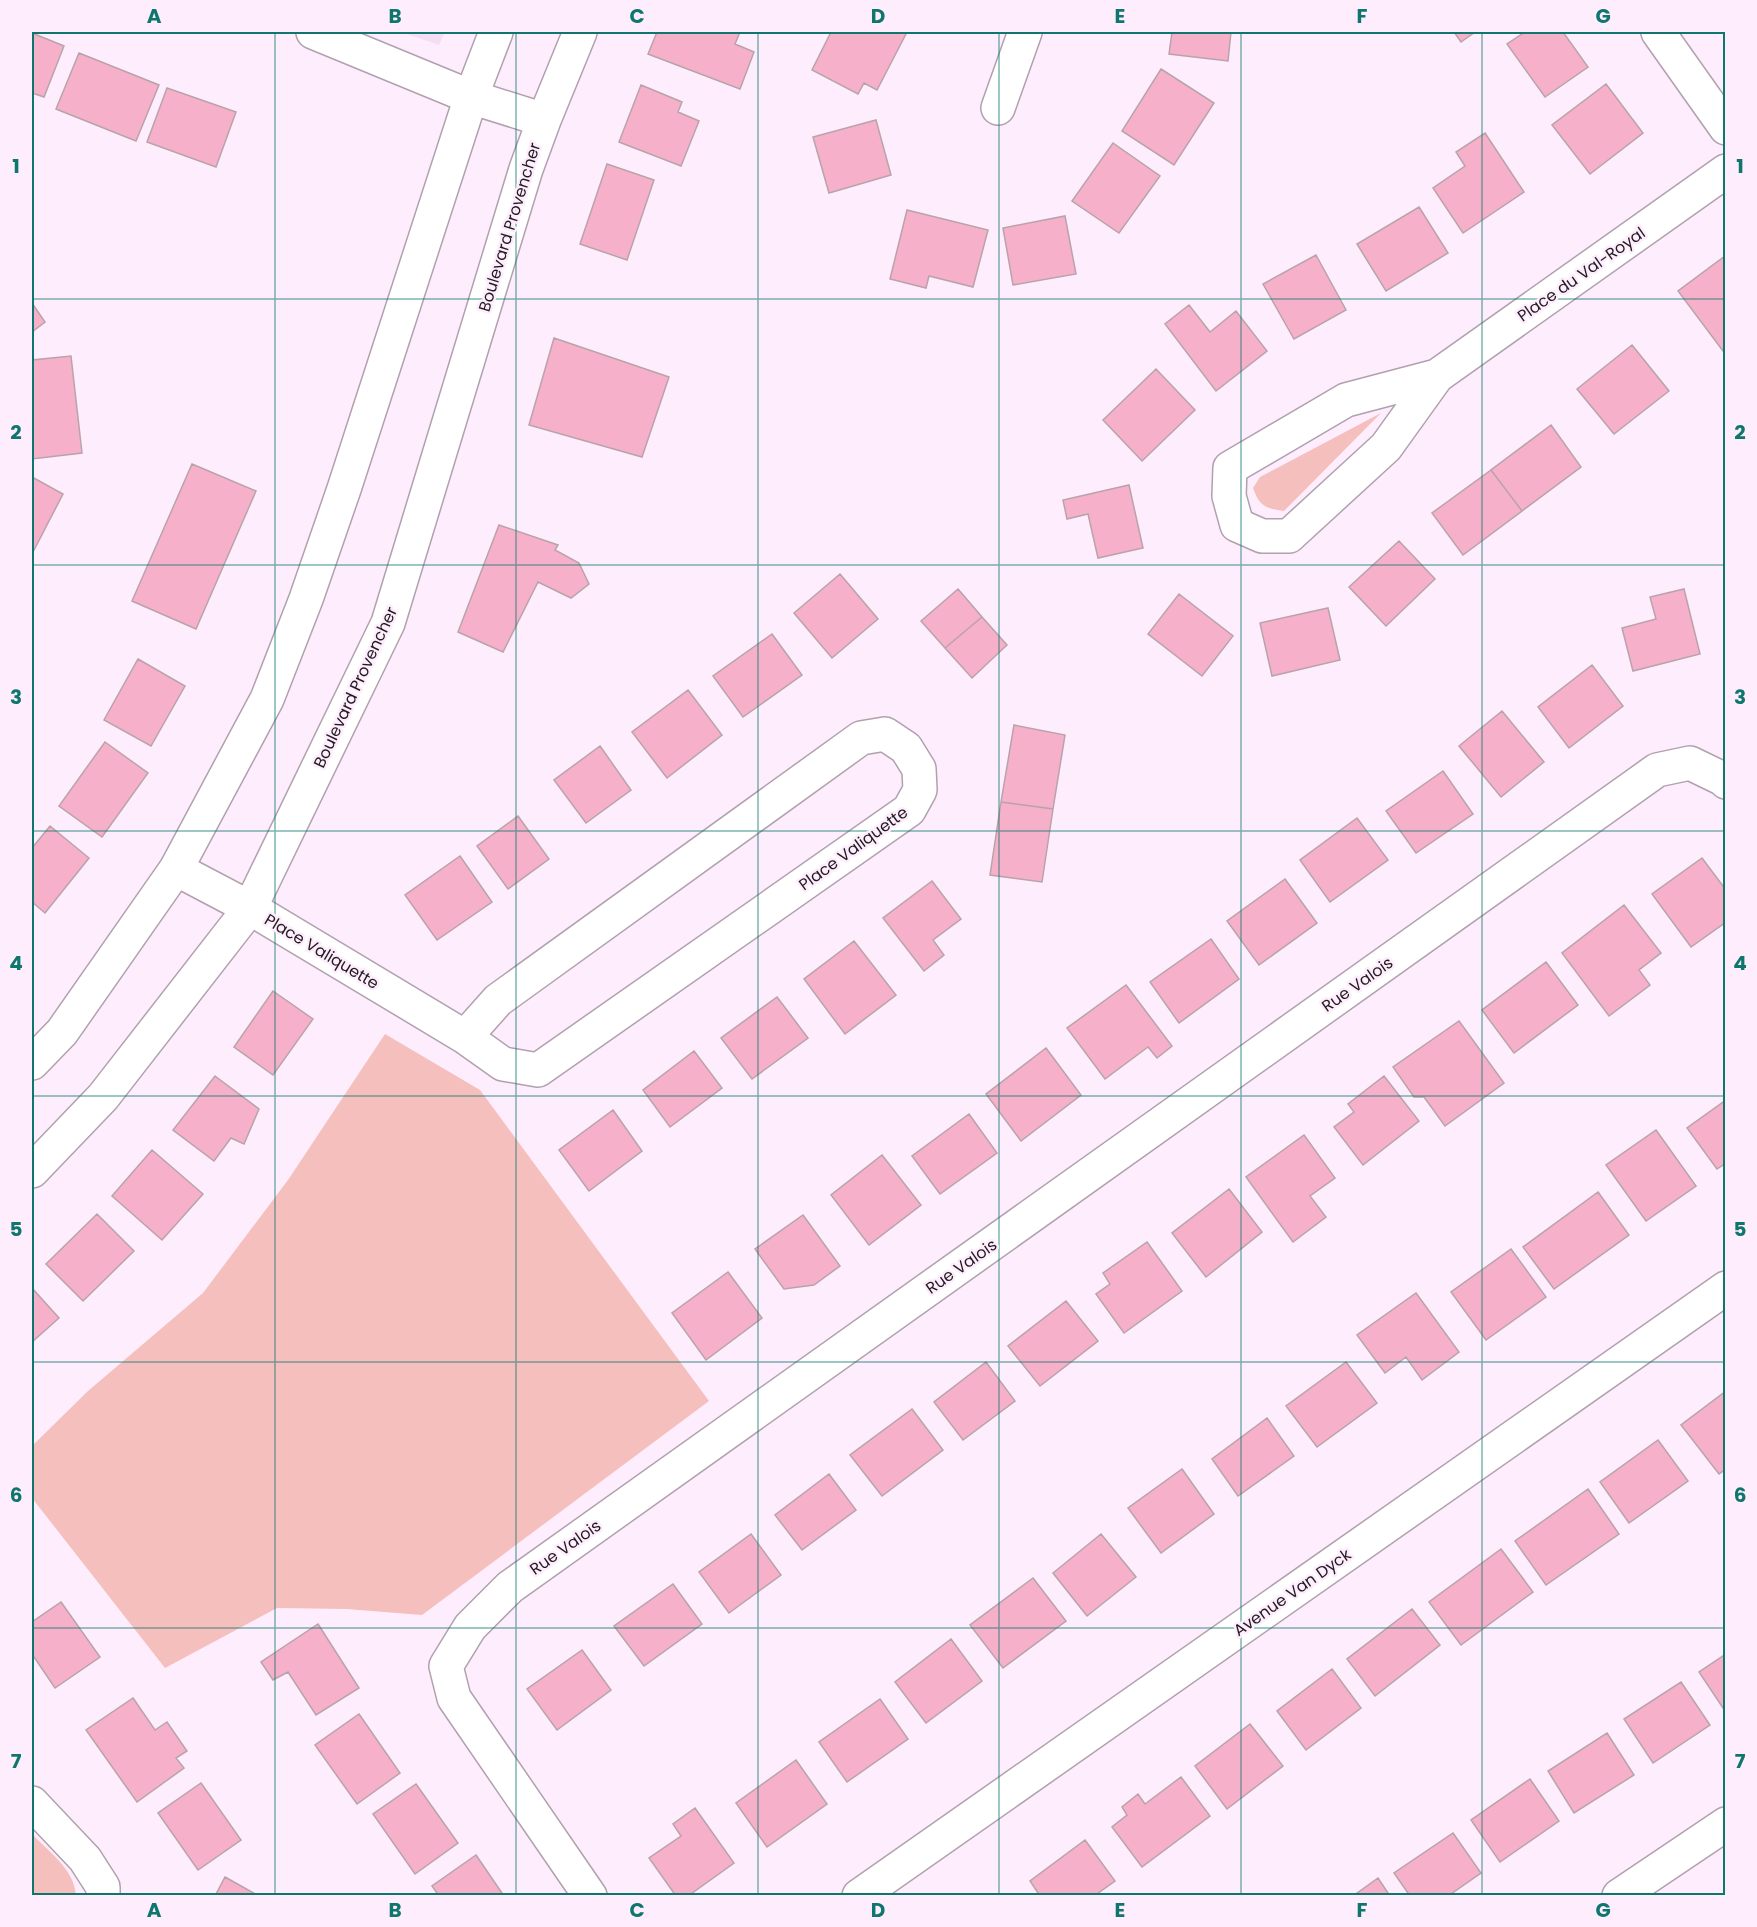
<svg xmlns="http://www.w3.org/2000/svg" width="1757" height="1927" font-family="Poppins,sans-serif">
  <rect width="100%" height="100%" fill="#feedfc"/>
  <path fill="#f5def3" d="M401,32H445L439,45Z"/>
  <path fill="#f5bfbd" d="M1381,413L1284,511C1265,508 1260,507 1253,488L1260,477Z
    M385,1034L480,1090L709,1401L422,1615L347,1609L277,1608L165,1668L32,1498V1446L88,1391L203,1293L288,1180Z
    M32,1834C49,1852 74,1869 76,1895H37L32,1891Z"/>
  <path fill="#f6b0ca" stroke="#b9a3aa" stroke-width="1.5" d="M657,32H740L735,44L754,52L740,89L648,54Z
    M831,32H907L877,90L864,83L858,94L812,70Z
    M1172,32H1231L1228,61L1169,54Z
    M1454,32H1475L1461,42Z
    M1525,32H1563L1588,67L1545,97L1507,44Z
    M32,33L64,46L44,97L32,93Z
    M79,53L159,85L136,141L56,109Z
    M1161,69L1214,103L1174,165L1122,131Z
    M1606,84L1643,133L1590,174L1552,125Z
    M641,85L682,102L678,112L699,121L681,166L619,142Z
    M167,88L236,112L216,167L147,142Z
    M876,120L891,175L829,193L813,137Z
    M1485,133L1524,192L1463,233L1433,188L1465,166L1456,152Z
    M1113,143L1160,176L1119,233L1072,201Z
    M607,164L654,180L627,260L580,244Z
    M1419,207L1448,253L1386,291L1357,244Z
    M907,210L988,230L973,287L929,276L926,288L890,279Z
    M1065,216L1076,274L1013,285L1003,228Z
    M1316,255L1346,310L1294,339L1263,284Z
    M1725,256L1726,349L1723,351L1678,291Z
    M32,303L45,322L32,332Z
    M1189,305L1210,332L1236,311L1267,351L1216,391L1165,324Z
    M554,338L669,377L642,457L529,425Z
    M1632,345L1669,391L1614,434L1577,389Z
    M71,356L82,453L32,459V360Z
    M1156,369L1195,410L1142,461L1103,420Z
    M1551,425L1581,467L1522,511L1491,470Z
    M192,464L256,491L196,629L132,601Z
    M1491,470L1522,511L1463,555L1432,513Z
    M32,477L63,494L32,554Z
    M1129,485L1143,548L1098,558L1088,514L1067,519L1063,500Z
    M499,525L558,545L555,550L579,563L589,584L571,598L538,582L503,652L458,632Z
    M1399,541L1435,579L1386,626L1349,587Z
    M840,574L878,619L832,658L794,613Z
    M958,589L982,617L945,648L921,621Z
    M1684,589L1700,654L1633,671L1622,628L1656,619L1650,597Z
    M1179,594L1233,636L1202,676L1148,634Z
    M1328,608L1340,660L1272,676L1260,623Z
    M982,617L1007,645L972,678L945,648Z
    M772,634L802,675L743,717L713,676Z
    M138,659L185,686L151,746L104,720Z
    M1592,665L1623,706L1569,748L1538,707Z
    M688,690L722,735L667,778L632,732Z
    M1502,711L1544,762L1501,797L1459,746Z
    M1014,725L1065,735L1053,809L1001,802Z
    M105,742L148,773L102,837L59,806Z
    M600,746L631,790L586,823L554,780Z
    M1443,771L1473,814L1416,853L1386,811Z
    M1001,802L1053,809L1042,882L990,875Z
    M518,816L549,859L508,889L477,846Z
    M1357,818L1388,860L1330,902L1300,860Z
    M50,826L89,858L45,913L32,902V848Z
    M460,856L492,902L437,940L405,895Z
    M1702,858L1726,890V922L1691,947L1652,894Z
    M1285,879L1317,923L1259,965L1227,921Z
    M932,881L961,919L933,940L944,955L924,971L883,918Z
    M1624,905L1661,953L1639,970L1650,985L1609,1016L1562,953Z
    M1211,939L1239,979L1179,1023L1150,982Z
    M854,941L896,995L845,1034L804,979Z
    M1546,962L1578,1005L1514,1053L1482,1010Z
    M1126,985L1172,1046L1157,1058L1148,1047L1105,1079L1067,1028Z
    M273,991L313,1019L273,1075L234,1047Z
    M777,997L808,1038L752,1079L721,1038Z
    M1459,1021L1504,1083L1445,1126L1424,1097H1414L1393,1067Z
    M1046,1048L1081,1095L1021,1141L986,1094Z
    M694,1051L722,1088L670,1127L643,1090Z
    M215,1076L259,1109L244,1144L231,1138L214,1161L173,1130Z
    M1384,1076L1419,1121L1363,1165L1334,1127L1354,1112L1348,1104Z
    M1726,1100V1163L1717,1169L1687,1128Z
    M613,1110L642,1151L589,1191L559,1150Z
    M969,1114L997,1153L940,1194L912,1156Z
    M1656,1130L1696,1186L1646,1221L1606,1165Z
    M1304,1135L1335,1178L1310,1196L1326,1217L1293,1242L1246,1177Z
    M152,1150L203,1194L162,1240L112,1196Z
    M882,1155L921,1205L869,1245L831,1195Z
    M1229,1189L1262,1232L1206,1277L1172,1233Z
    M1598,1192L1629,1235L1554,1289L1523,1247Z
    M97,1214L134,1251L83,1301L46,1264Z
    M803,1215L840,1266L814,1285L784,1289L755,1249Z
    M1147,1242L1182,1291L1124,1333L1096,1294L1110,1284L1103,1273Z
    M1511,1249L1546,1297L1486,1340L1451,1292Z
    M728,1272L762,1318L706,1360L672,1313Z
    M32,1288L59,1318L32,1342Z
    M1416,1293L1459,1352L1422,1380L1406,1357L1385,1373L1357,1335Z
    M1066,1301L1098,1341L1040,1386L1008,1346Z
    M986,1362L1015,1401L963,1440L934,1402Z
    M1346,1362L1377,1403L1317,1447L1286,1406Z
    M1726,1391V1469L1719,1474L1681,1425Z
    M912,1409L943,1450L882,1496L850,1455Z
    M1267,1418L1294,1456L1238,1496L1212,1459Z
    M1658,1440L1688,1481L1629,1523L1600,1482Z
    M1182,1469L1214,1514L1161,1553L1128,1508Z
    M829,1474L856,1510L802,1550L775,1515Z
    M1588,1489L1619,1534L1546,1585L1515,1541Z
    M751,1534L781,1575L729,1613L699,1572Z
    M1101,1534L1136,1577L1087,1616L1053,1573Z
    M1501,1549L1533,1592L1461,1645L1429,1602Z
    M1033,1578L1066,1621L1003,1668L970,1625Z
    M673,1584L702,1624L644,1666L614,1626Z
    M61,1602L100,1657L55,1688L32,1654V1622Z
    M1412,1609L1440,1645L1375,1696L1347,1659Z
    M318,1624L359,1688L316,1715L288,1672L273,1680L261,1662Z
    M951,1639L982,1681L926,1723L895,1682Z
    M582,1650L611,1690L557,1730L527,1689Z
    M1726,1654V1711H1725L1699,1672Z
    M1332,1669L1361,1708L1306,1750L1277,1711Z
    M1681,1682L1710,1725L1653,1763L1624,1719Z
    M133,1698L155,1730L167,1722L187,1751L176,1758L184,1768L137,1802L86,1730Z
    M880,1699L908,1739L847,1782L819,1742Z
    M359,1714L400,1773L357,1804L315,1745Z
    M1250,1724L1283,1766L1227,1809L1195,1766Z
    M1607,1733L1634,1775L1574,1813L1548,1771Z
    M796,1760L827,1804L767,1847L736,1803Z
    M1181,1777L1210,1816L1142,1867L1112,1827L1127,1815L1122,1807L1138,1794L1145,1804Z
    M1530,1779L1559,1821L1500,1862L1471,1820Z
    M201,1783L241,1840L198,1870L158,1813Z
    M416,1784L458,1843L415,1874L373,1814Z
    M695,1808L734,1863L688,1896H676L649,1858L681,1836L673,1824Z
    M1453,1833L1481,1873L1448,1896H1410L1394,1873Z
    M1085,1840L1115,1881L1094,1896H1040L1030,1881Z
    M476,1855L504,1896H439L432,1886Z
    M225,1877L259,1896H215Z
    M1378,1878L1390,1896H1353Z"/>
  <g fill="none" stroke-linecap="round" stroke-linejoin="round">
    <g stroke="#b1a1af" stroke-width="36">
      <path id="minor" d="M1658,32L1726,128
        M998,108L1025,32
        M1437,376L1346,400L1230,468L1229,496L1237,525L1262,536H1289L1386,447L1437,376L1726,171
        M176,869L250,908L465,1037L503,1064L538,1070L909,810L920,790L919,769L906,748L885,734L861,738L498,1000L465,1037
        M32,1803L85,1859L103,1887V1896
        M590,1896L454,1698L446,1666L470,1627L510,1587L1657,770L1690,763L1723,779L1726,782
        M859,1896L1726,1288
        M1619,1896L1726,1824"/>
    </g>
    <g stroke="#b1a1af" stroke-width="36">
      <path id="tertiary" d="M313,32L471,97L544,120
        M32,1063L62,1032L176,869L267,699L306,599L344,489L471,97L496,32
        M32,1171L103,1097L250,908L388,623L526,169L544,120L580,32"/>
    </g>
    <use href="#minor" stroke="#fff" stroke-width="33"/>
    <use href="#tertiary" stroke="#fff" stroke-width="33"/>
  </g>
  <path fill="none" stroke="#0f766e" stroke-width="1.5" stroke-opacity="0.55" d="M275,32V1896M516,32V1896M758,32V1896M999,32V1896M1241,32V1896M1482,32V1896M32,299H1726M32,565H1726M32,831H1726M32,1096H1726M32,1362H1726M32,1628H1726"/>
  <g text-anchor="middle" stroke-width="5" stroke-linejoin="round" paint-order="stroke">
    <g font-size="16" fill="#211b20" stroke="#feedfc">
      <text transform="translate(509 227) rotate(-73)" y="6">Boulevard Provencher</text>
      <text transform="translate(1581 274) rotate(-35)" y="6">Place du Val-Royal</text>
      <text transform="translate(355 687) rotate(-65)" y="6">Boulevard Provencher</text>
      <text transform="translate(853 848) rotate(-36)" y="6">Place Valiquette</text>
      <text transform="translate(322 951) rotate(31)" y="6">Place Valiquette</text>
      <text transform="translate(1357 984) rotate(-35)" y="6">Rue Valois</text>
      <text transform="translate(961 1266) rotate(-35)" y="6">Rue Valois</text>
      <text transform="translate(565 1547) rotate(-35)" y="6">Rue Valois</text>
      <text transform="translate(1292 1592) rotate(-35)" y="6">Avenue Van Dyck</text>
    </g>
  </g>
  <rect width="1757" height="1927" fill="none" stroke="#feedfc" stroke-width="66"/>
  <rect x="33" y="33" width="1691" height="1861" fill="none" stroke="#0f766e" stroke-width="2"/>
  <g font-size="20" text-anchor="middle" font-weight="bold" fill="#0f766e">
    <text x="154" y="23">A</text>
    <text x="395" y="23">B</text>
    <text x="637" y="23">C</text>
    <text x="878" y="23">D</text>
    <text x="1120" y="23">E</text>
    <text x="1362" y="23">F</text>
    <text x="1603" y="23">G</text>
    <text x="16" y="173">1</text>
    <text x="1740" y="173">1</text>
    <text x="16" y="439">2</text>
    <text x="1740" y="439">2</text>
    <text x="16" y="704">3</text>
    <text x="1740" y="704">3</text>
    <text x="16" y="970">4</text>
    <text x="1740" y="970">4</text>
    <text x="16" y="1236">5</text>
    <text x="1740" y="1236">5</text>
    <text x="16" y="1502">6</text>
    <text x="1740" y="1502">6</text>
    <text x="16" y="1768">7</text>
    <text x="1740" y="1768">7</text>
    <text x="154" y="1917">A</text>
    <text x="395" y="1917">B</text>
    <text x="637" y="1917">C</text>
    <text x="878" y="1917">D</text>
    <text x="1120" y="1917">E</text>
    <text x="1362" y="1917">F</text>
    <text x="1603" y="1917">G</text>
  </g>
</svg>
